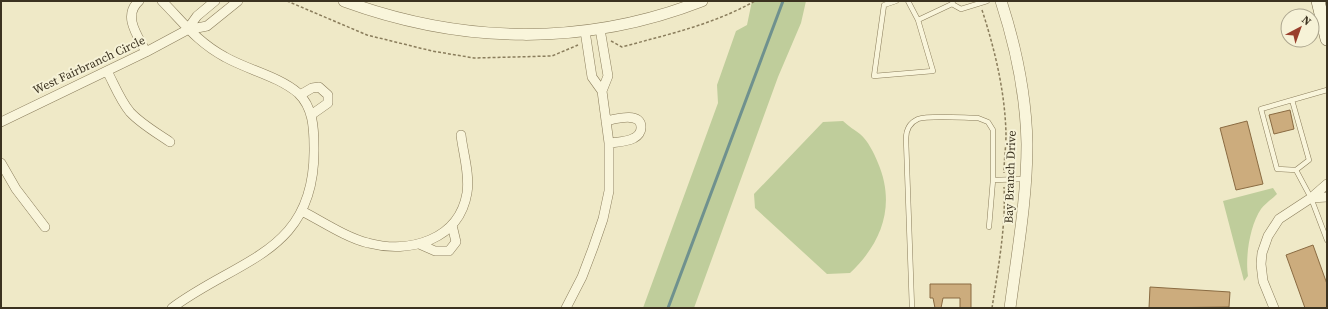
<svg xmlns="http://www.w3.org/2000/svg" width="1328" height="309" font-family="'Source Serif 4',serif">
  <rect width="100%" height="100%" fill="#efe9c7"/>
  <path fill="#bfcd9b" d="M752,1H806L801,23L778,77L694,308H643L718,103L717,85L736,31L747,25Z
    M843,121C848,126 855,130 860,134C868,141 874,153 878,163C896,205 882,243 850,273L827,274L755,208L754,194L823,122Z
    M1273,188L1277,194C1272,199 1265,204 1261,209C1250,225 1245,257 1248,276L1244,281L1223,201Z"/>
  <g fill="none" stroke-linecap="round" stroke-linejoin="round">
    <path stroke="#6f918e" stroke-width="3" d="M668,308L783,1"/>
  </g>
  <path fill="#ccac7d" stroke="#8a6b42" d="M1290,110L1294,129L1274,134L1269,115Z
    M1247,121L1263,184L1236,190L1220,128Z
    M1313,245L1327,284V308H1305L1286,255Z
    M930,284H971V308H960V298H943L941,308H935L933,298H930Z
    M1150,287L1230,292L1229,307L1149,308Z"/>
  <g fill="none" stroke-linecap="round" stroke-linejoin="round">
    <g stroke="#8a7d5c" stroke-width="5.5">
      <path id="service" d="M896,1L884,5L874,76L933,71L918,20L908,1
        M953,1L952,4L961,9L987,1
        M918,20L952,4
        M1292,100L1309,160L1296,170L1277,169L1261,109L1327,90
        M1296,170L1311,198L1327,240
        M993,180L1025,179
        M912,308L906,139C906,130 909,123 918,119C929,115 965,118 978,118L988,122L993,130V180L989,227"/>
    </g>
    <g stroke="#8a7d5c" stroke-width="10">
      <path id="minor" d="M139,1C122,16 138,36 146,52
        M162,1C183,22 197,42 225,57C248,70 278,76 298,93C313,107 314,128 314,147C316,253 239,258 172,308
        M187,30L197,16L215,1
        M585,31L592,77L602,91
        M107,71C114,84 120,100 130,112C141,124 157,133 170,142
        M300,95L312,88L319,87L328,95V103L311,115
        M606,121C615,119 642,111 641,128C641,132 638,136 634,138C627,142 617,142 609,143
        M1,122L146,52L187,30L207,26L238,1
        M1,163L16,189L45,227
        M1311,198L1327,197
        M302,211C323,222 347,238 368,243C410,254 459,240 467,193C470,174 463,153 461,135
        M419,244L435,251H449L456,242L452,225
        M566,308L582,277L593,248L603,219L609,191V143L602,91L608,76L600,29
        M1274,308L1263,281L1261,264L1262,253L1268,236L1279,219L1311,198L1327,184"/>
    </g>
    <g stroke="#8a7d5c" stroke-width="12">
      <path id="tertiary" d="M344,1C462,44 584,47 702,1
        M1001,1C1016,47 1026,96 1027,144C1027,199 1017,254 1010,308"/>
    </g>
    <g stroke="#6c5e3f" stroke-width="14">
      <path id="secondary" d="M1318,1L1327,39"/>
    </g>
    <path stroke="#8a7d5c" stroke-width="1.5" stroke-dasharray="3 2" stroke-linecap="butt" d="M287,1L367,35L432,51L474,58L552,56L578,45
      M982,10C995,50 1005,92 1006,134C1006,147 1004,160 1004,173
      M611,41L622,47C669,34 712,25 755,1
      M992,308C998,268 1006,228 1004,187"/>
    <use href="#service" stroke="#f9f5db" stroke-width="4.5"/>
    <use href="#minor" stroke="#f9f5db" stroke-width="9"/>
    <use href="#tertiary" stroke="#f9f5db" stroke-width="11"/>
    <use href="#secondary" stroke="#f9f5db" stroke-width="13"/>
  </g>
  <g text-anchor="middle" stroke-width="4" stroke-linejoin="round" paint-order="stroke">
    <g font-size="12" fill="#3b3220" stroke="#f6f2d7">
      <text transform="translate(89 65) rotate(-25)" y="4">West Fairbranch Circle</text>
      <text transform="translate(1010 177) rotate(-88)" y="4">Bay Branch Drive</text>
    </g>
  </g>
  <rect width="1328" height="309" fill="none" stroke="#3b3220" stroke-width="4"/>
  <g transform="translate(1300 28) rotate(41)"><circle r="19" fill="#f6f2d7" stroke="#aba58e"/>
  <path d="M0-3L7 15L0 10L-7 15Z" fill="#993e2c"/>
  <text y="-6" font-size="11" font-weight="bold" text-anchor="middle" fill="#3b3220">N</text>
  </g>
</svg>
